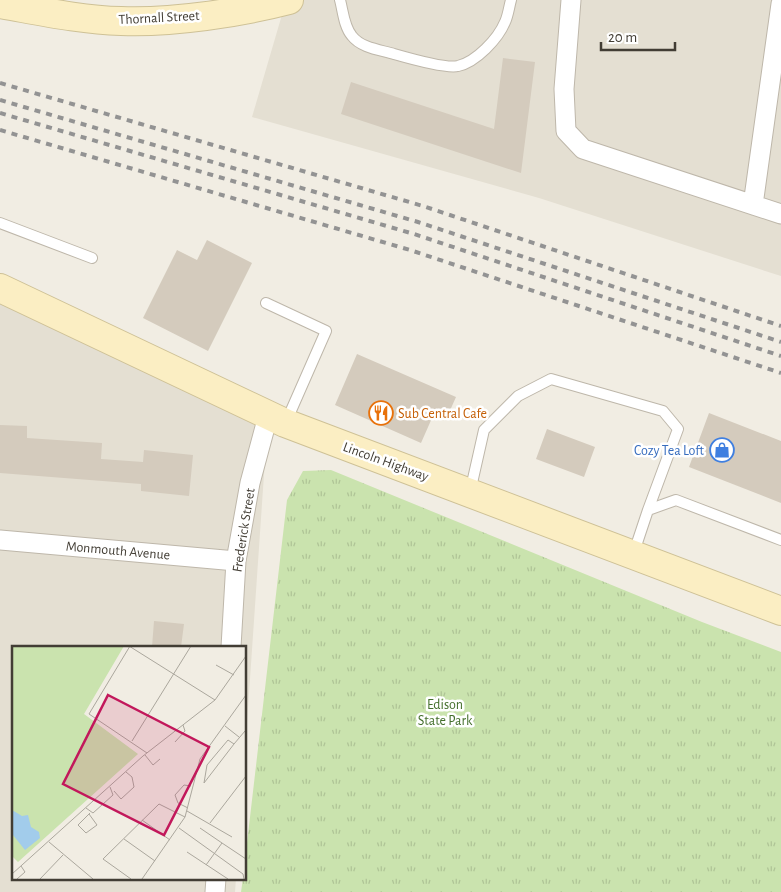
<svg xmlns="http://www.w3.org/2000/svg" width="781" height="892" font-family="'Alegreya Sans',sans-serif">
  <defs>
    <pattern id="park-tufts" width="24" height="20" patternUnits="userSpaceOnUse" patternTransform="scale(1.25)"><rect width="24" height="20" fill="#cae3ae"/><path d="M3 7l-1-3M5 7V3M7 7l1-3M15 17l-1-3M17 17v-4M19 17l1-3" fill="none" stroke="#afc496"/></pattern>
  </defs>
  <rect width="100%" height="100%" fill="#f1ede3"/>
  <path fill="#e4dfd2" d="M289,0H781V276L539,198L252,117L286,1Z
    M0,288L268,416L245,752V647H14V878H236L235,892H0Z"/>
  <path fill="url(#park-tufts)" d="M331,470L702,622L781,652V892H241L243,878H245V860L287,500L303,471Z"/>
  <path fill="#d4cbbd" d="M503,58L535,62L521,173L341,114L351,82L494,129Z
    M207,240L252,263L208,351L143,318L177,250L197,260Z
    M357,354L456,397L448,415L436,409L421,443L335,405Z
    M709,413L781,441V503L689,467Z
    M0,425L27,426V438L102,443L101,459L143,462L144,450L193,455L189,496L141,491V484L0,473Z
    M547,429L595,447L584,477L536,459Z
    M154,621L184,624L181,647H152Z"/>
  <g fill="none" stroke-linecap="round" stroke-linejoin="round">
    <g stroke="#beb7aa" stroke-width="12">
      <path id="lane" d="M340,0C343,11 344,27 352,36C361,48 381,50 394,54C408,58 446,69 458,66C476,62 498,39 505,22C508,16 509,7 511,0
        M0,223L92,258
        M266,303L326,331L286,422
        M470,492L484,430L518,396L551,379L663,411L678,429L648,510
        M633,555L648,510L676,500L781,540"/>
    </g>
    <g stroke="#beb7aa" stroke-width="21">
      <path id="street" d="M571,0L564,89L566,131L583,149L781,214
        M753,205L781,4
        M0,540L236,561
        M231,647L236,561L250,483L268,416
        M215,892L216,878"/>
    </g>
    <g stroke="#cec196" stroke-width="30">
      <path id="secondary" d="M0,4C40,11 81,20 121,21C172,23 239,13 289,0
        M0,288L285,423L781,611"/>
    </g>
    <use href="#lane" stroke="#fff" stroke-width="10"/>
    <use href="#street" stroke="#fff" stroke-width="19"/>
    <use href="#secondary" stroke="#fbeec3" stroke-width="28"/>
    <path stroke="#939393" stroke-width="4" stroke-dasharray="6 6" stroke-linecap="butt" d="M0,83L423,206L781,326
      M0,100L418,222L781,342
      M0,113L414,234L781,356
      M0,130L410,250L781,373"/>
  </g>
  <defs>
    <g id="restaurant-ring" transform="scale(1.25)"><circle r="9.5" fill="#fff" stroke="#e8710a" stroke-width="1.5"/><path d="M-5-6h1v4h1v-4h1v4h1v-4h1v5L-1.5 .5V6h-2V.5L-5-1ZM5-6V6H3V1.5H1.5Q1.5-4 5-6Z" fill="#e8710a"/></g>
    <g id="shop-ring" transform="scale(1.25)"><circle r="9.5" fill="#fff" stroke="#3f7fe0" stroke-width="1.5"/><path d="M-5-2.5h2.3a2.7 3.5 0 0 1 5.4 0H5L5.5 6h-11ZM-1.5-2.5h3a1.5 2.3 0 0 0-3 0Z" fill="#3f7fe0"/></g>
  </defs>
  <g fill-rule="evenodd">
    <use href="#restaurant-ring" x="381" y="413"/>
    <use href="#shop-ring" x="722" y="450"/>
  </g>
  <g text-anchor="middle" stroke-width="5" stroke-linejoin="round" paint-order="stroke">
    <g font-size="14" fill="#423d34" stroke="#fff">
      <text transform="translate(159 17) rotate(-3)" y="5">Thornall Street</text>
      <text transform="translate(386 461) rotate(20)" y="5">Lincoln Highway</text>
      <text transform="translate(243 530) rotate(-81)" y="5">Frederick Street</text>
      <text transform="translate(118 550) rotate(5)" y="5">Monmouth Avenue</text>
    </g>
    <g font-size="14" fill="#c56008" stroke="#fff" text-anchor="start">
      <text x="398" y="418">Sub Central Cafe</text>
    </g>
    <g font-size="14" fill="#366cbe" stroke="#fff" text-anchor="end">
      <text x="704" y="455">Cozy Tea Loft</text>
    </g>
    <g font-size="14" fill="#446f2c" stroke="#fff">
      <text x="445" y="709">Edison<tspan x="445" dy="16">State Park</tspan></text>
    </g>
  </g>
  <g transform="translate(12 646)">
    <rect width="234" height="234" fill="#f1ede3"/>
    <path d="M0,0H112L72,68L126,108L6,216L0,210Z" fill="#cae3ae"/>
    <path d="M0,164L10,170L16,169L19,181L27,186L28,192L13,204L1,189Z" fill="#a2cceb"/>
    <path fill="none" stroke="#aba79d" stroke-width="1" d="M117,0L203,54M118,0L77,68L135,107M204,19L222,29M213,80L227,91M216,94L222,98L192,137L195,119ZM120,95L179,0M163,96L173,85L171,79M222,98L233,85M133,109L141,119L148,113M102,145L109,153L122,141L120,131L114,126M74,162L81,167L101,149L98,141M176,162L166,157L163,149L172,139L179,140M175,165L220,191M77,168L85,179L74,187L66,179L78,167M130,174L158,194M198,177L234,130M167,182L231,228L232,233M188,182L210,197L194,219M112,193L143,215M37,196L81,233M210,197L234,213M175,206L216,233M0,228L131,110L203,54L234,10M5,233L13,226L9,220M28,233L51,209M119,233L91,213L147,158L173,171M130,233L173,171L188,113L234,49"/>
    <path fill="#c2185b" fill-opacity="0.15" stroke="#c2185b" stroke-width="2.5" d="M96,49L197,101L152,189L51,138Z"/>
    <rect width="234" height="234" fill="none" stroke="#423d34" stroke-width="2.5"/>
  </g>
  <path d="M601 42v8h74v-8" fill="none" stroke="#423d34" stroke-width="2.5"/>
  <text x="608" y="42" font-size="15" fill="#423d34" stroke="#ffffff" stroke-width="4" paint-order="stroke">20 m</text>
</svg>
